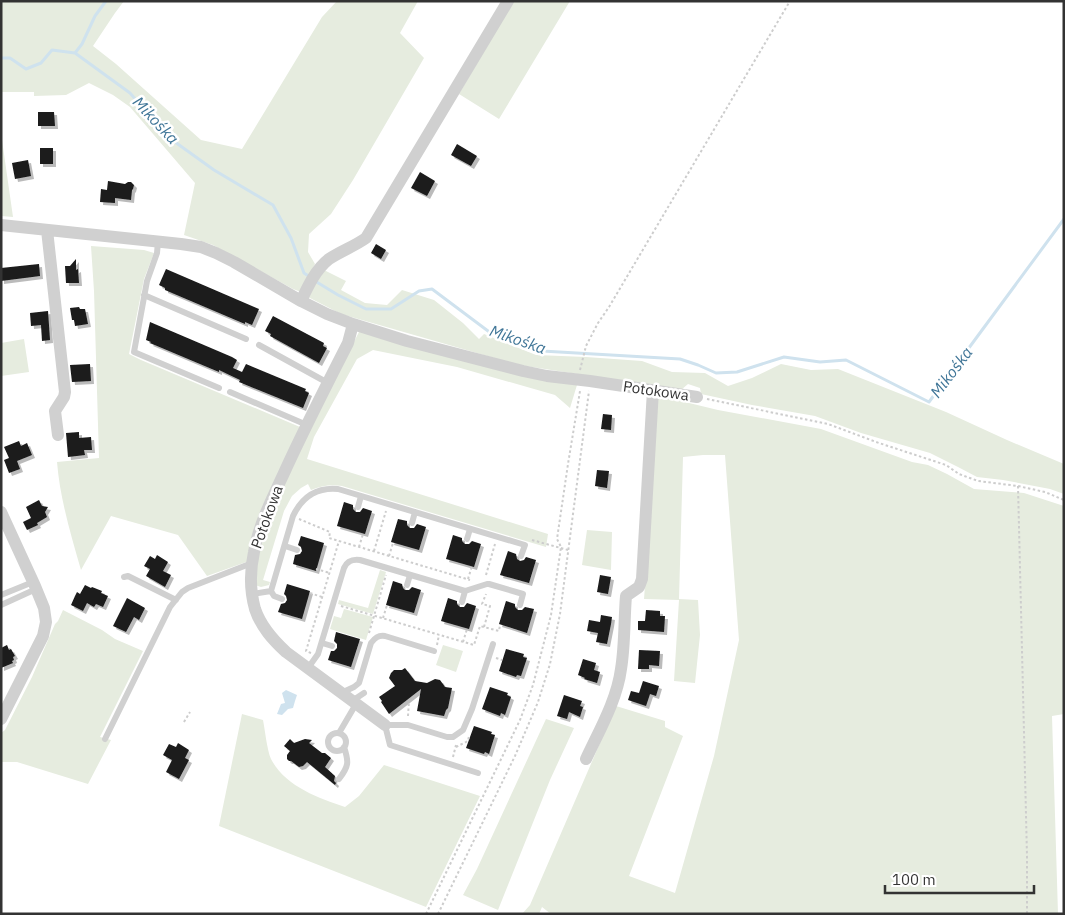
<svg xmlns="http://www.w3.org/2000/svg" width="1065" height="915" font-family="'IBM Plex Sans',sans-serif">
  <defs>
    <filter id="shadow"><feDropShadow dx="3" dy="3" stdDeviation="0" flood-color="#0004"/></filter>
  </defs>
  <rect width="100%" height="100%" fill="#fff"/>
  <path fill="#e6ecdf" d="M1,1H124L115,13L93,46L116,64L201,140L242,149L322,17L337,1H418L400,33L424,58L353,180L331,214L309,234L308,252L315,264L301,292L293,289L213,245L184,235L195,183L130,107L113,95L89,83L66,95L34,96V92H1Z
    M513,1H570L499,119L459,94Z
    M1,133L13,217L1,216Z
    M91,246L144,250L154,253L144,279L129,354L141,360L300,427L249,561L207,576L178,535L111,516L81,570C71,535 60,499 57,462L99,458L94,291Z
    M322,269L346,281L341,290L365,303L387,305L402,290L434,300L463,323L479,339L484,334L536,355L586,357L642,361L672,372L705,373L728,386L752,378L781,364L811,370L838,369L946,412L1007,440L1064,464V494L1050,489L1003,480L977,477L958,467L930,453L861,433L815,416L752,405L701,394L700,388L688,384L681,390L519,365L341,314L308,297Z
    M360,330L577,385L570,408L555,395L457,367L373,350L357,359L314,437L307,459L548,534L546,547L342,486C331,484 321,486 311,490L308,484L301,488L292,496L284,511L263,580L270,582L269,585L261,587L255,585L256,560L276,500L333,383Z
    M24,339L29,372L1,376V343Z
    M656,395L718,410L821,429L912,462L928,465L947,474L974,489L1024,493L1064,506V714L1052,716L1058,914H551L542,907L539,914H522L530,905L616,706L665,721V727L683,736L629,876L675,893L714,756L739,640L725,455H703L683,457L679,599L698,600L700,635L695,683L674,681L679,600L644,599L650,519Z
    M587,530L612,532L611,570L582,565Z
    M380,570L386,572L373,614L338,604L339,600L368,608Z
    M344,609L373,617L366,640L330,629L334,616L341,618Z
    M63,610L102,630L115,639L143,651L100,737L111,740L88,784L17,762H1V733L5,730L32,677L55,624L58,621Z
    M443,645L463,651L456,672L436,665Z
    M242,714L263,720C265,730 267,750 271,759C285,786 318,798 345,807L359,796L384,765L480,796L426,907L219,826Z
    M546,719L574,728L550,780L498,910L463,895L477,869Z"/>
  <path fill="#cfe2ee" d="M286,690L297,695L295,701L293,708L288,709L282,715L277,714L281,704L285,703L282,693Z"/>
  <g fill="none" stroke-linecap="round" stroke-linejoin="round">
    <path stroke="#cfe2ee" stroke-width="3" d="M75,53L82,44L95,16L106,1
      M1,58H10L26,69L41,63L52,50L75,53L130,93L168,137L214,170L273,205L291,238L304,273L310,277
      M315,281L338,295L366,309H391L419,291L432,289L492,334L542,351L680,359L698,365L716,373L737,372L784,357L820,362L846,360L929,402L1064,219"/>
  </g>
  <path fill="#1a1a1a" filter="url(#shadow)" d="M38,112H54L55,126H38Z
    M457,144L477,156L471,166L451,155Z
    M40,148H53V164H40Z
    M28,160L31,176L15,179L12,163Z
    M420,172L435,181L427,196L411,188Z
    M108,181L125,184L128,182H131L134,185L133,189L132,190L131,200L115,198V203L100,202L101,189L107,190Z
    M376,244L386,250L381,259L371,253Z
    M76,259V270L78,269L79,283H66L65,266H70Z
    M39,264L40,276L1,281V268Z
    M166,269L259,309L252,325L245,322V324L165,290V288L159,285Z
    M79,307L80,309H85L88,324L75,326L74,320H72L70,308Z
    M48,311L50,340L42,341L41,325L31,326L30,313Z
    M273,316L324,343L323,346L327,348L319,363L270,336L271,334L265,331Z
    M150,322L232,357L237,360L233,368L242,372L246,364L306,389L305,391L309,393L303,408L239,382L240,380L219,370V372L150,343L151,342L146,340Z
    M90,364L91,381L72,382L70,365Z
    M603,414L612,415L611,430L601,429Z
    M79,432V438L91,437L92,450H84L85,455L68,457L66,433Z
    M19,441L21,446L27,443L32,455L17,461L20,469L9,473L4,460L9,458L4,447Z
    M597,470L609,471L607,488L595,486Z
    M39,500L42,506L48,507L45,512L47,517L37,523L38,525L27,530L23,522L31,518L26,507Z
    M344,502L353,505V509L356,512H360L363,508L372,511L365,534L337,526Z
    M398,519L407,521V525L410,528H414L417,524L426,527L419,550L391,542Z
    M453,535L462,538V541L465,544H469L472,541L481,544L474,567L446,559Z
    M301,536L324,543L316,571L293,564L295,555L300,554L302,551L301,547L298,545Z
    M508,551L516,554L517,559L520,561L524,560L526,557L536,560L529,583L500,575Z
    M157,555L168,562L163,571L171,575L165,587L146,576L150,569L144,566L150,556L155,559Z
    M600,575L611,577L608,594L597,592Z
    M393,581L402,584L403,588L405,590H409L412,587L421,590L414,613L386,605Z
    M287,584L310,591L302,619L278,612L281,604L285,603L287,600L286,596L284,594Z
    M85,585L91,588L92,587L102,591L101,593L108,596L103,607L96,604L94,607L87,603L83,611L71,605L75,596L77,592L80,594Z
    M127,598L145,608L139,620L134,617L126,632L113,626Z
    M448,598L457,601V604L460,607H464L467,603L476,606L469,629L441,621Z
    M506,601L515,604V607L518,610H522L525,607L534,609L527,633L499,624Z
    M646,610L660,611V616H665L664,632L638,630V621H645Z
    M601,615L612,617L611,624L607,644L596,642L598,633L587,631L589,620L600,622Z
    M336,632L360,639L351,667L328,660L331,651H334L337,648V644L334,641Z
    M7,645L9,650L11,649L15,656L13,657L14,660L12,661L13,663L1,668V648Z
    M506,649L524,654L523,657L527,658L521,676L517,675L516,677L499,671Z
    M639,650L660,651L659,666L649,665V669H638Z
    M583,659L596,663L594,670L600,672L597,683L584,679L585,678L578,675Z
    M405,668L415,681L427,683L435,679L440,680L445,687L452,688L448,708L446,710L444,716L417,711L421,689L389,714L381,702L382,701L379,697L395,686L389,678L391,673L394,670H402Z
    M643,681L659,686L656,696L650,694L646,706L628,700L631,691L639,693Z
    M490,687L508,693L507,695L511,697L505,715L501,713L500,716L482,709Z
    M564,695L582,701L580,706L583,707L580,717L569,712L567,719L557,716Z
    M474,726L492,732L491,734L495,735L489,754L485,752L484,754L466,748Z
    M290,739L294,743L305,739L312,740L309,743L322,753H325L331,758L325,767L335,776L334,781L336,783L335,785L307,762L303,766L299,767L291,761H289L287,759V755L290,751L284,746Z
    M178,743L189,750L185,758L189,760L179,779L166,772L172,760L163,755L169,744L176,747Z"/>
  <g fill="none" stroke-linecap="round" stroke-linejoin="round">
    <path stroke="#cdcdcd" stroke-width="2" stroke-dasharray="2.5 2.5" stroke-linecap="butt" d="M580,370L586,346L598,323L609,307L790,1
      M707,399L828,424L879,443L946,465L959,474L978,481L1018,486L1045,492L1064,500
      M1018,486L1027,856V914
      M299,519L330,532L329,538L470,580
      M532,540L568,550
      M359,547L363,534
      M374,551L386,511
      M389,556L393,543
      M316,569L330,573
      M486,575L495,544
      M468,579L472,566
      M310,593L322,597
      M341,606L474,645L480,626L499,631L500,625
      M383,618L387,605
      M484,627L490,606L482,604L486,594
      M369,633L386,575
      M463,642L467,629
      M437,645L439,635
      M311,653L306,651L339,541
      M496,658L502,660
      M408,716L409,701
      M184,722L190,712
      M456,747L468,741L469,736L468,735
      M453,757L456,745
      M426,914L520,720L533,685L551,615L561,547L557,539L568,464L580,391
      M438,914L515,756L538,702L550,664L560,614L589,391"/>
    <path stroke="#d0d0d0" stroke-width="6" d="M158,242L157,253L147,281L134,352L219,388
      M144,295L246,339
      M259,345L328,383
      M230,392L307,425
      M358,507L361,496
      M412,523L415,512
      M467,539L470,529
      M285,546L297,550
      M124,577L128,576L176,600
      M407,585L410,575
      M271,591L274,596L282,599
      M253,594L271,591L293,516C302,497 316,487 338,489L525,545L521,556
      M1,595L33,582
      M462,602L465,591
      M1,605L36,589
      M322,643L332,646
      M308,668L318,654L344,568C347,561 352,559 360,560L465,591L487,584H489L523,594L520,605
      M341,693L354,687L359,683L371,643C375,638 378,635 385,636L434,651
      M352,701L364,693
      M339,733L356,704
      M328 742a9 9 0 1 1 18 0a9 9 0 1 1-18 0Z
      M105,739L170,607L182,592L188,588L252,563
      M478,773L390,745L385,725H408L447,737H453L463,730L472,709L493,644
      M339,779C349,766 349,762 344,747"/>
    <path stroke="#d0d0d0" stroke-width="12" d="M1,225L181,244L201,247L216,253L234,262L301,301L327,314L353,324L407,341L523,371L547,376L590,381L697,397
      M47,230L65,392L64,397L55,411L58,435
      M301,301C308,286 316,269 329,259C341,251 355,246 366,238L508,1
      M353,324L348,343C326,386 304,429 284,473C272,499 259,524 254,552C250,570 250,591 255,609C261,627 273,640 286,652L385,725
      M1,512L35,586L44,608L46,622L43,636L1,719
      M586,759C599,731 617,700 621,669C625,645 624,620 626,596L639,587L642,579L653,390"/>
  </g>
  <g text-anchor="middle" stroke-width="5" stroke-linejoin="round" paint-order="stroke">
    <g font-size="15" fill="#333" stroke="#fff">
      <text transform="translate(656 391) rotate(8)" y="5">Potokowa</text>
      <text transform="translate(267 517) rotate(-70)" y="5">Potokowa</text>
    </g>
    <g font-size="16" font-style="italic" fill="#3f7597" stroke="#fff">
      <text transform="translate(156 120) rotate(47)" y="6">Mikośka</text>
      <text transform="translate(518 339) rotate(19)" y="6">Mikośka</text>
      <text transform="translate(951 372) rotate(-53)" y="6">Mikośka</text>
    </g>
  </g>
  <rect width="1065" height="915" fill="none" stroke="#333333" stroke-width="5"/>
  <path d="M885 885v8h149v-8" fill="none" stroke="#333333" stroke-width="2.5"/>
  <text x="892" y="885" font-size="15" fill="#333333" stroke="#ffffff" stroke-width="4" paint-order="stroke">100 m</text>
</svg>
